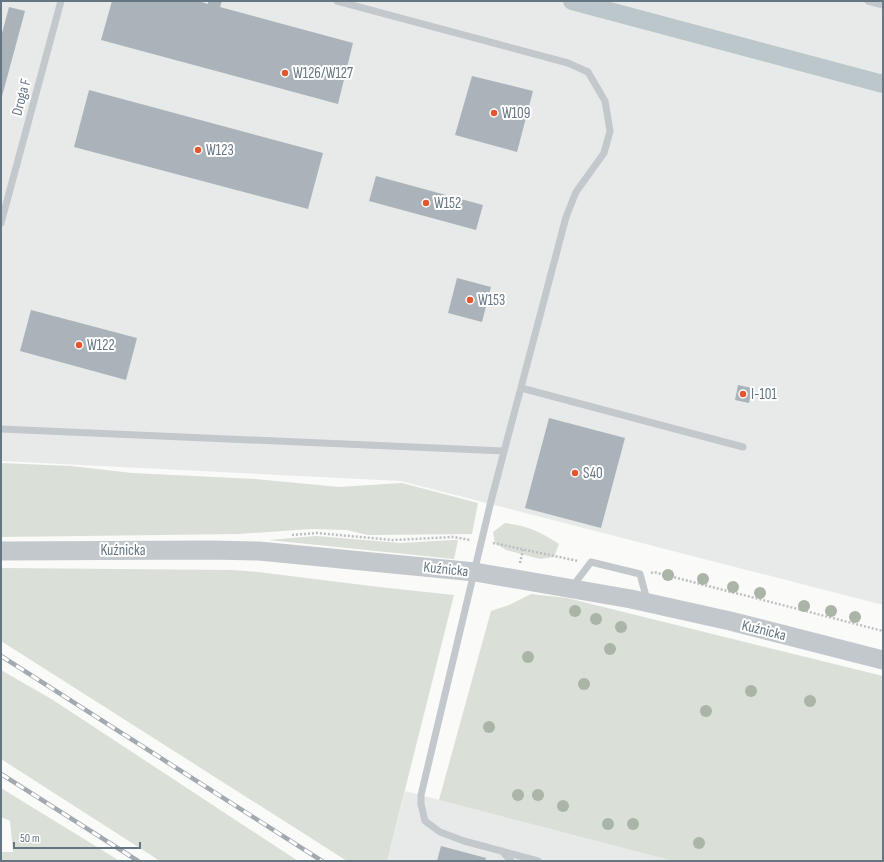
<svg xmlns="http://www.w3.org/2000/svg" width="884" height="862" font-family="'Sofia Sans Condensed',sans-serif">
  <rect width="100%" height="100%" fill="#fafaf8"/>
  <path fill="#e8e9e9" d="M1,1H883V605L401,481L1,461Z
    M405,791L673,861H387Z"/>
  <path fill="#dadfd7" d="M1,463L71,466L132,473L255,479L339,487L402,483L478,503L472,534L368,535L347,530L311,529L238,534L1,537Z
    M505,523C528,526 539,531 559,544L554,557L540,559L506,550L495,543L493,532Z
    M316,536L401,543L451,540H458L454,559L269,540Z
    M1,568L231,570L258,572L379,587L454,595L387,861H347L1,641Z
    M531,594L567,598L883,676V861H673L439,800L491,611L509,605Z
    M1,670L53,700L298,861H160L1,759Z
    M1,788L115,858L119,861H1V852H13L10,821L1,817Z"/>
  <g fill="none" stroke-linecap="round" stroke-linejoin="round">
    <path stroke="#bbc7cb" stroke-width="18" d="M572,1L883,84"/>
  </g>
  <path fill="#aab3b9" d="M112,1H198L208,4V1H222L220,7L353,43L338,104L101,40Z
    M9,7L25,11L1,100V37Z
    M472,76L533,91L517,152L455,135Z
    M89,90L323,153L308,209L74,147Z
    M376,176L483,205L476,230L369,201Z
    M457,278L491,287L482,322L448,313Z
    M31,310L137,338L126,380L20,351Z
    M738,385L752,388L749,403L735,400Z
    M549,418L625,438L601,528L525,508Z
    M441,846L486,858L485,861H437Z"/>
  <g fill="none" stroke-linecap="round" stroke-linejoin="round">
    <path stroke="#bbbfc2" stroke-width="2.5" stroke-dasharray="2 2" stroke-linecap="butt" d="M292,535L317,533L393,540L454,537L470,540
      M493,543L578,561
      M520,563L523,550
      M651,573L654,572L883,631"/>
    <path stroke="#c3c8cc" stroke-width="7" d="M337,1L568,63L588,72L605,101L610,131L604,153L576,192L566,217L491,501L421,795V804L425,821L440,832L464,841L538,861
      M868,1L883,5
      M1,223L61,1
      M521,388L743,447
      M1,429L504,451
      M572,587L591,562L640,574L647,600
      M502,851L511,861"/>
    <path stroke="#c3c8cc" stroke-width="19" d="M1,551L212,550L259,551L475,572L631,599L730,621L883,660"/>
    <g stroke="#a2aab0" stroke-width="4.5">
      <path id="rail" d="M1,656L322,861
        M1,774L138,861"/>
    </g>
    <use href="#rail" stroke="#fff" stroke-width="3" stroke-dasharray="9" stroke-linecap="butt"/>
  </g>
  <g fill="#aab4a7">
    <circle cx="668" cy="575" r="6"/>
    <circle cx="703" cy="579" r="6"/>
    <circle cx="733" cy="587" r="6"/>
    <circle cx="760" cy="593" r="6"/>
    <circle cx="804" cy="606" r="6"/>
    <circle cx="575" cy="611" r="6"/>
    <circle cx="831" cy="611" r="6"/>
    <circle cx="855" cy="617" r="6"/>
    <circle cx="596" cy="619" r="6"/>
    <circle cx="621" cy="627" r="6"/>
    <circle cx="610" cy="649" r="6"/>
    <circle cx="528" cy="657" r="6"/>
    <circle cx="584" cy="684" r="6"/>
    <circle cx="751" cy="691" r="6"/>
    <circle cx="810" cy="701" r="6"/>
    <circle cx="706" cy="711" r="6"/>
    <circle cx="489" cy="727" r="6"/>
    <circle cx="518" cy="795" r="6"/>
    <circle cx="538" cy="795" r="6"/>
    <circle cx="563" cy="806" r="6"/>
    <circle cx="608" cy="824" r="6"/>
    <circle cx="633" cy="824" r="6"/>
    <circle cx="699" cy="843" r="6"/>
  </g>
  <g fill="#e4572e" stroke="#fff" stroke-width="1.5">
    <circle cx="285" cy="73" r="4"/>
    <circle cx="494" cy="113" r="4"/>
    <circle cx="198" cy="150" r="4"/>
    <circle cx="426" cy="203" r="4"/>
    <circle cx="470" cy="300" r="4"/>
    <circle cx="79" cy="345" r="4"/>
    <circle cx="743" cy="394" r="4"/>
    <circle cx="575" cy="473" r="4"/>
  </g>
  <g text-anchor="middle" stroke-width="4" stroke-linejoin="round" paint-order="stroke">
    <g font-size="15" fill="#657683" stroke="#fff" text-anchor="start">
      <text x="293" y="78">W126/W127</text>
      <text x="502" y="118">W109</text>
      <text x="206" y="155">W123</text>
      <text x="434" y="208">W152</text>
      <text x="478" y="305">W153</text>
      <text x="87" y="350">W122</text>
      <text x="751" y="399">I-101</text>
      <text x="583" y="478">S40</text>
    </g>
    <g font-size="15" fill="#657683" stroke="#fff">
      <text transform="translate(21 97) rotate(-75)" y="5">Droga F</text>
      <text x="123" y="555">Kuźnicka</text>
      <text transform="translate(446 569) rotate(6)" y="5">Kuźnicka</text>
      <text transform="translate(764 630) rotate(14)" y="5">Kuźnicka</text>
    </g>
  </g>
  <rect width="884" height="862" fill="none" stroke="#657683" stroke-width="4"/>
  <path d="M14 842v6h126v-6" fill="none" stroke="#657683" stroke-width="2"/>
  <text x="20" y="842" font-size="12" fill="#657683" stroke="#ffffff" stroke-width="3" paint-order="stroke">50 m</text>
</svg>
